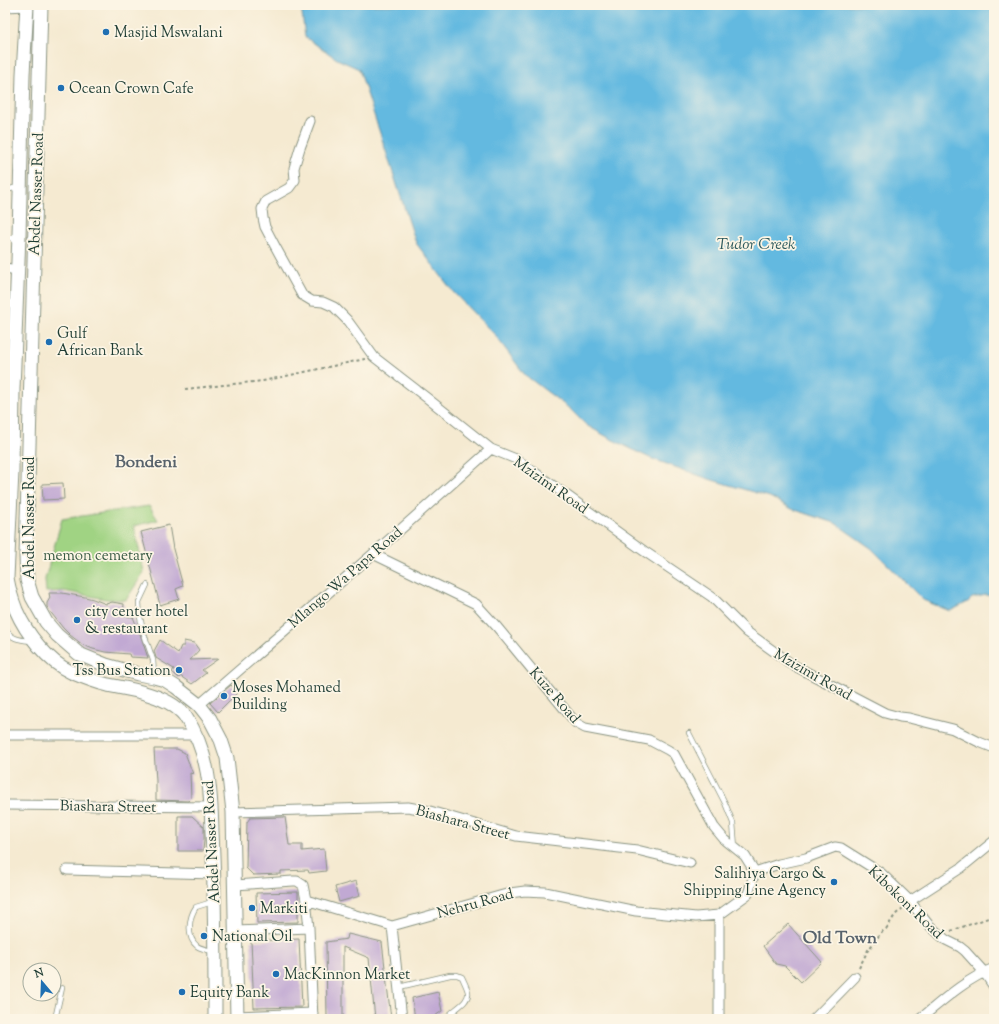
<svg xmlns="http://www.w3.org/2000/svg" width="999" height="1024" font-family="'Sorts Mill Goudy',serif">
  <rect width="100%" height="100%" fill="#fcf5e5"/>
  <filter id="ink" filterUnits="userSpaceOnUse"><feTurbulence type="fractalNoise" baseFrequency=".025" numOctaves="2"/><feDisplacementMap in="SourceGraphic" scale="8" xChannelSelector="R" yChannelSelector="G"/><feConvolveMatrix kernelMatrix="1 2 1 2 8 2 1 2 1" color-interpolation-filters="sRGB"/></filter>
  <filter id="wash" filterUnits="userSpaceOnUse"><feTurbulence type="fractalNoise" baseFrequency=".012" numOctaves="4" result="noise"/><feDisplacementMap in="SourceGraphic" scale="16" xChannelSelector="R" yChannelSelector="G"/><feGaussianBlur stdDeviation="0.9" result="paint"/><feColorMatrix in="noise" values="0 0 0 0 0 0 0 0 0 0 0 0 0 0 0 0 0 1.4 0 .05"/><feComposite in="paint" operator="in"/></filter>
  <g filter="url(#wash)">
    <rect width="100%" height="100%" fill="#f5ead1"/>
    <path fill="#a0d383" stroke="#60885c" d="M149,506L158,520L134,526L144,572L126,600L105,599L64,591L46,592L45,579L62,519Z"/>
    <path fill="#64b9e0" stroke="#427b8a" d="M301,5H994V596L986,595L972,598L968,602L950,611L923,600L871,548L835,523L792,509L770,497L709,479L650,458L613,440L586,425L570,409L525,375L495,335L454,293L416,243L359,69L337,59L305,37Z"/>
    <g id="blocks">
      <path fill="#c1a9d3" d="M63,483L64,499L43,500L42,484Z
        M169,525L173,549L183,586L176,589L179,599L160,605L141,532Z
        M49,593H62L85,597L93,599L106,604L112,602L124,604L123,616L133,617L140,634L148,658L130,657L129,654L105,652L93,649L83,645L70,635L63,628L52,614L47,607V603L50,598Z
        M160,640L178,653L181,646H184V641L194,643L199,650L190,660L218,659L202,670L206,673L192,684L180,676L179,678L172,672L174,669L156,658L154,651Z
        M231,685L238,692L218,712L210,703Z
        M154,749H177L185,753L193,774L190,773L191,798L188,801L156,800V781Z
        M178,816H192L204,827V840L203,851H178Z
        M285,817L289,845H302V851L324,849L326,871L309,873L308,870L281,871V874L253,875L246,868L247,822L250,818Z
        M356,881L360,896L339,902L335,887Z
        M298,892V922L257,923L256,893Z
        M788,924L822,962L801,982L785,966L776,964L763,946Z
        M348,934L382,942L391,1019H375L369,958L343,947V1019H327L326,942L347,939Z
        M299,939L302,1007L254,1008L251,941Z
        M438,992L442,1011L435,1016L434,1019H415L412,998Z"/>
    </g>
  </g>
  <g filter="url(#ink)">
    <use href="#blocks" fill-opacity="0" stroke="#8a9482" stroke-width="1"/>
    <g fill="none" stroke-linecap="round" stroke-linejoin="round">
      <g stroke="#8a9482" stroke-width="6">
        <path id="service" d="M5,190L19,187
          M5,236L17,240
          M147,585L139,602L140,617L143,631L153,660L154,675
          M5,628C11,640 21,640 32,641
          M689,733L725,803L733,823L735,847
          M212,902L196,907C189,917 186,937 197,946C201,949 208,950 213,951
          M399,987L450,975H457L462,977C464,982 467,987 468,992C470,1003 451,1010 446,1019
          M55,1019L62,988"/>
      </g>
      <g stroke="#8a9482" stroke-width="11">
        <path id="minor" d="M5,7L27,6
          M310,121L300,148L294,168L295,180L289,188L266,201L262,209L263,218L265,227L275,246L302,295L312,301L323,302L334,307L347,320L374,357L427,398L491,449L516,459L644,551L712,597L747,632L793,665L885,713L900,717L909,718L953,729L979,742L994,748
          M5,268L17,270
          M373,554L476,604L497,627L576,723L585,728L649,740L668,750L674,754L714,827L724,839L745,856L755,872
          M199,705L373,554L491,449
          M5,735H195
          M5,805L211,807
          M233,812L408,807L430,811L516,836L637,850L690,863
          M67,870L214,874
          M755,872L779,864L806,858L835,847L841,848L881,873L910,901L928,924L940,935L946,940L960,947L965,951L984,972L994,987
          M235,885L293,881H297L303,885L306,900L309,928L313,1019
          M306,900L392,926L510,893L525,891L545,892L636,911L696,917L719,915
          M910,901L961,868L994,841
          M392,926L402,1019
          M236,931L309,928
          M237,1016L313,1013
          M719,1019V915L748,894L755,872
          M814,1019L855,977
          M920,1019C943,1000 966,979 994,968"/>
      </g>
      <g stroke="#8a9482" stroke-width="15">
        <path id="secondary" d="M27,5L23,74L19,235L13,389L12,472L7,578C9,589 12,600 16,610C26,633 48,662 71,672C83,677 96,682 108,685C119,687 130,689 141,692C156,696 175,703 185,716C209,751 211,791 212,832C213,854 214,876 214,898C215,939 215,979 215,1019
          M41,5L26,556L27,580L32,597L46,622L57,635L79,654L106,665L138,674L154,677L165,680L176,687L199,705L210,719L221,740L227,758L233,812L237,1019"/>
      </g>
      <path stroke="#8a9482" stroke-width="2" stroke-dasharray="3 3" stroke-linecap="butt" d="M185,389L263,381L365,359
        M951,931L994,916
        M859,968L868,950L877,939L880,933L886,929L895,915L903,908"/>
      <use href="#service" stroke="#fff" stroke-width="4.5"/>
      <use href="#minor" stroke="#fff" stroke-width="9"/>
      <use href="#secondary" stroke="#fff" stroke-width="13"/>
    </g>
  </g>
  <g fill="#1f6fb2" stroke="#fcf5e5" stroke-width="1.5">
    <circle cx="106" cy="32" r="4"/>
    <circle cx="61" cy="88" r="4"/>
    <circle cx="49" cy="342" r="4"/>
    <circle cx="77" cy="620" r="4"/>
    <circle cx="179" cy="670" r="4"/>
    <circle cx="224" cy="696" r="4"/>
    <circle cx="834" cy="882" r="4"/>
    <circle cx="252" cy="908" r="4"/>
    <circle cx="204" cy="936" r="4"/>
    <circle cx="276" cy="974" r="4"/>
    <circle cx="182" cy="992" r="4"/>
  </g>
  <g text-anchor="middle" stroke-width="3.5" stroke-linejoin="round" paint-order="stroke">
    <g font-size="15" fill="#1f3d34" stroke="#fcf5e5" text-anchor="start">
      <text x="114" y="37">Masjid Mswalani</text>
      <text x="69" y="93">Ocean Crown Cafe</text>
      <text x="57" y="338">Gulf<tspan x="57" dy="17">African Bank</tspan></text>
      <text x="85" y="616">city center hotel<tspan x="85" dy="17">&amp; restaurant</tspan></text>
      <text x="171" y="675" text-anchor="end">Tss Bus Station</text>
      <text x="232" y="692">Moses Mohamed<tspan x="232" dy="17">Building</tspan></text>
      <text x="826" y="878" text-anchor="end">Salihiya Cargo &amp;<tspan x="826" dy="17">Shipping Line Agency</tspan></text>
      <text x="260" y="913">Markiti</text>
      <text x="212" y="941">National Oil</text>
      <text x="284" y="979">MacKinnon Market</text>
      <text x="190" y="997">Equity Bank</text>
    </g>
    <g font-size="15" fill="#1f3d34" stroke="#fcf5e5">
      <text transform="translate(36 194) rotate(-88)" y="5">Abdel Nasser Road</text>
      <text transform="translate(551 485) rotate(35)" y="5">Mzizimi Road</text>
      <text transform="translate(29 518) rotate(-90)" y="5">Abdel Nasser Road</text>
      <text transform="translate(345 577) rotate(-41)" y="5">Mlango Wa Papa Road</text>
      <text transform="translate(813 674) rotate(30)" y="5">Mzizimi Road</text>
      <text transform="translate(555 695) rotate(49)" y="5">Kuze Road</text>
      <text transform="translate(108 806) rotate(1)" y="5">Biashara Street</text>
      <text transform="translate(463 822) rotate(15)" y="5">Biashara Street</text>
      <text transform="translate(211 842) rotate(-93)" y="5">Abdel Nasser Road</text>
      <text transform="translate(906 902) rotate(44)" y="5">Kibokoni Road</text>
      <text transform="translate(475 903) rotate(-15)" y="5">Nehru Road</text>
    </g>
    <g font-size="15" fill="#395b44" stroke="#fcf5e5">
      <text x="98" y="560">memon cemetary</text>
    </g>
    <g font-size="16" font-style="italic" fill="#305c5f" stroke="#fcf5e5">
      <text x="756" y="249">Tudor Creek</text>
    </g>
    <g font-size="17" font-weight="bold" fill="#58636c" stroke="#fcf5e5">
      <text x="146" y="467">Bondeni</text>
      <text x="840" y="943">Old Town</text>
    </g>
  </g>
  <rect width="999" height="1024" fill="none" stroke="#fcf5e5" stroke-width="20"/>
  <g transform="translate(42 982) rotate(341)"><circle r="19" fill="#fcf5e5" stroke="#a4ab9e"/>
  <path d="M0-3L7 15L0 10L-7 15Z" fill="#1f6fb2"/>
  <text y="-6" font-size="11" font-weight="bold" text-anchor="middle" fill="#1f3d34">N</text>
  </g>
</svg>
